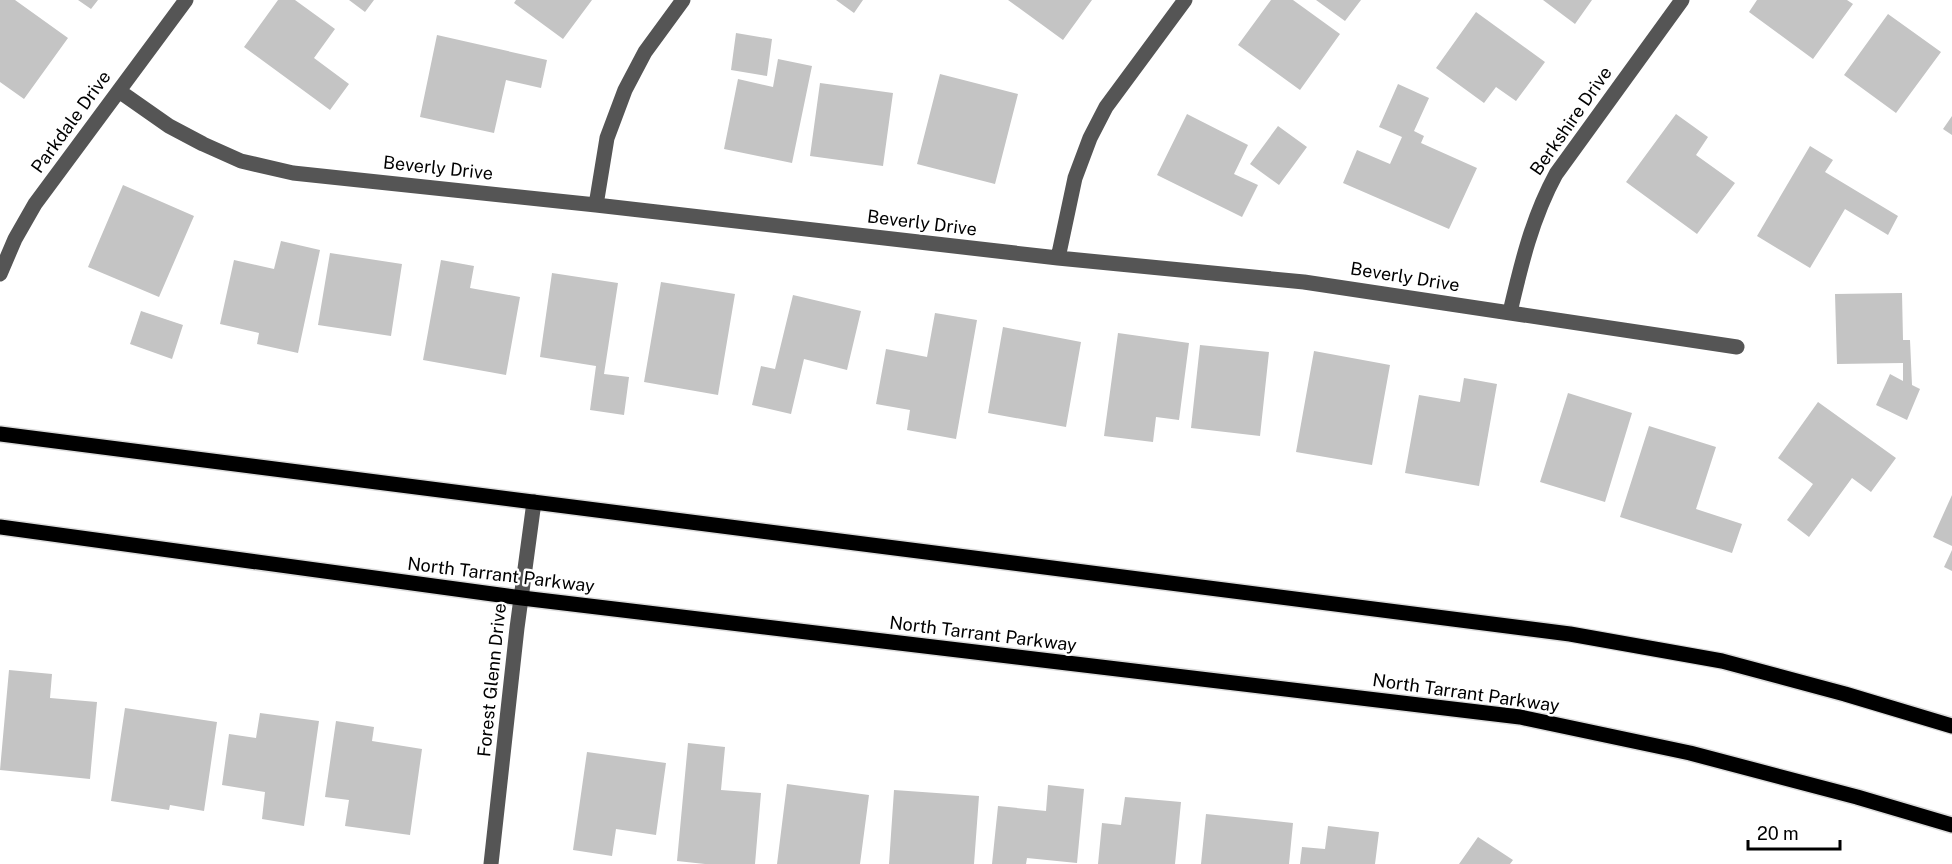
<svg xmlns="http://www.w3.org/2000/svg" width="1952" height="864" font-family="'Public Sans',sans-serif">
  <rect width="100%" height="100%" fill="#fff"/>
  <path fill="#c4c4c4" d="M0,0H15L68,38L24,99L0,82Z
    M78,0H98L91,9Z
    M278,0H295L335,29L314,58L349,84L330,110L244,47Z
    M349,0H374L365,12Z
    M516,0H592L563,39L514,3Z
    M836,0H863L854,13Z
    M1008,0H1092L1063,40Z
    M1271,0H1293L1340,34L1300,90L1238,45Z
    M1316,0H1361L1345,21Z
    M1543,0H1592L1575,24Z
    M1757,0H1847L1853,4L1813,59L1749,12Z
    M1476,12L1545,62L1516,101L1496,87L1484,103L1436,68Z
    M1888,14L1941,52L1896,113L1844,75Z
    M736,33L772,39L767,76L731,70Z
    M437,35L547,60L541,88L506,80L494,133L420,117Z
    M778,59L812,66L792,163L724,149L738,79L773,87Z
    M940,74L1018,94L995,184L917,164Z
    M820,83L893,93L883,166L810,156Z
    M1398,84L1429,98L1414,131L1424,136L1421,143L1477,168L1449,229L1343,183L1357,150L1390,164L1402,137L1379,127Z
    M1187,114L1248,145L1234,174L1258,185L1242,217L1157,175Z
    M1676,114L1708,137L1696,155L1735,183L1697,234L1626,182Z
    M1952,116V135L1943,129Z
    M1278,126L1307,147L1279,185L1250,164Z
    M1810,146L1833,160L1825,172L1898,216L1888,235L1845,209L1810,268L1757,236Z
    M123,185L194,216L159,297L88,267Z
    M281,241L320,250L298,353L257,344L259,333L220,324L234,260L274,269Z
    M330,253L402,264L391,336L318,325Z
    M441,260L474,266L470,288L520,297L506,375L423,360Z
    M552,273L618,283L604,374L629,377L624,415L590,410L596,366L540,357Z
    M661,282L735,294L718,395L644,382Z
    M1902,293L1903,340H1910L1912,385L1920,389L1907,420L1876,405L1890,374L1903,381V363L1837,364L1835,294Z
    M793,295L861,311L847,370L804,359L791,414L752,405L761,366L775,369Z
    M141,311L183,325L172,359L130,344Z
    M935,313L977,320L956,439L907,430L910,410L876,404L886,349L927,357Z
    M1003,327L1081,342L1066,427L988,413Z
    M1118,333L1189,343L1179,420L1156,417L1153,442L1104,436Z
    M1200,345L1269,352L1260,436L1191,428Z
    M1314,351L1390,365L1372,465L1296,452Z
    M1464,378L1497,384L1479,486L1405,473L1419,395L1460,402Z
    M1568,393L1632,413L1605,502L1540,482Z
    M1818,402L1896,458L1871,492L1852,478L1809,537L1787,520L1813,484L1778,458Z
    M1649,426L1716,447L1696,509L1742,524L1732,553L1620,517Z
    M1952,495V546L1933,537Z
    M1952,550V571L1944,567Z
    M9,670L52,674L50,698L97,702L90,779L0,770Z
    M125,708L217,722L204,811L170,805L169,810L111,801Z
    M260,713L319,721L304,826L262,819L265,792L222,785L229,734L256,738Z
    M336,721L374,727L372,741L422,749L410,835L345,826L349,800L325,797Z
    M688,743L725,747L721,790L761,793L755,864H705L677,861Z
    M587,752L666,763L656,835L616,829L612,856L573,850Z
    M787,784L869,795L860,864H777Z
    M1048,785L1084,789L1077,863L1027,858L1026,864H992L998,806L1046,811Z
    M894,790L979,796L974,864H889Z
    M1125,797L1181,802L1175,864H1098L1102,823L1121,825Z
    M1206,814L1293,823L1289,864H1201Z
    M1328,826L1379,832L1375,864H1300L1302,847L1325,849Z
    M1478,837L1513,860L1510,864H1459Z"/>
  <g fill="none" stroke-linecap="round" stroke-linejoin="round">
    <g stroke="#dbdbdb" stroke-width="18">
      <path id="major" d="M0,434L1570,634L1722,661L1845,694L1952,726
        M0,527L522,598L1520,717L1690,753L1857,797L1952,825"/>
    </g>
    <path stroke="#555" stroke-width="15" d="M119,91L169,126L203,144L241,161L293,173L596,205L1058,258L1304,282L1737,347
      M596,205L607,138L625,90L645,52L683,0
      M1058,258L1075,178L1090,138L1106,107L1185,0
      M0,274L15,239L35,204L186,0
      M1510,312C1521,265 1532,218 1556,174L1682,0
      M491,864L517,628L534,502"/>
    <use href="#major" stroke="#000" stroke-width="15"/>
  </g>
  <g text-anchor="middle" stroke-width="5" stroke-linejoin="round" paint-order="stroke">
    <g font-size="18" fill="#000" stroke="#fff">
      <text transform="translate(1571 121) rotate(-55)" y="6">Berkshire Drive</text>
      <text transform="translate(71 122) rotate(-54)" y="6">Parkdale Drive</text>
      <text transform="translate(438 168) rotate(6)" y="6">Beverly Drive</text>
      <text transform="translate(922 223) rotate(7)" y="6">Beverly Drive</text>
      <text transform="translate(1405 277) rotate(9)" y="6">Beverly Drive</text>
      <text transform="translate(501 575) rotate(7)" y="6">North Tarrant Parkway</text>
      <text transform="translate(983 634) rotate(7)" y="6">North Tarrant Parkway</text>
      <text transform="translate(492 680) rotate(-84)" y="6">Forest Glenn Drive</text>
      <text transform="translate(1466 693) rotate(8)" y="6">North Tarrant Parkway</text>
    </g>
  </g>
  <path d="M1748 840v9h92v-9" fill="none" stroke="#000000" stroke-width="3"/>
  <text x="1757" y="840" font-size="18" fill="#000000" stroke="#ffffff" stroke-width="4.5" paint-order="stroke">20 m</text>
</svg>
